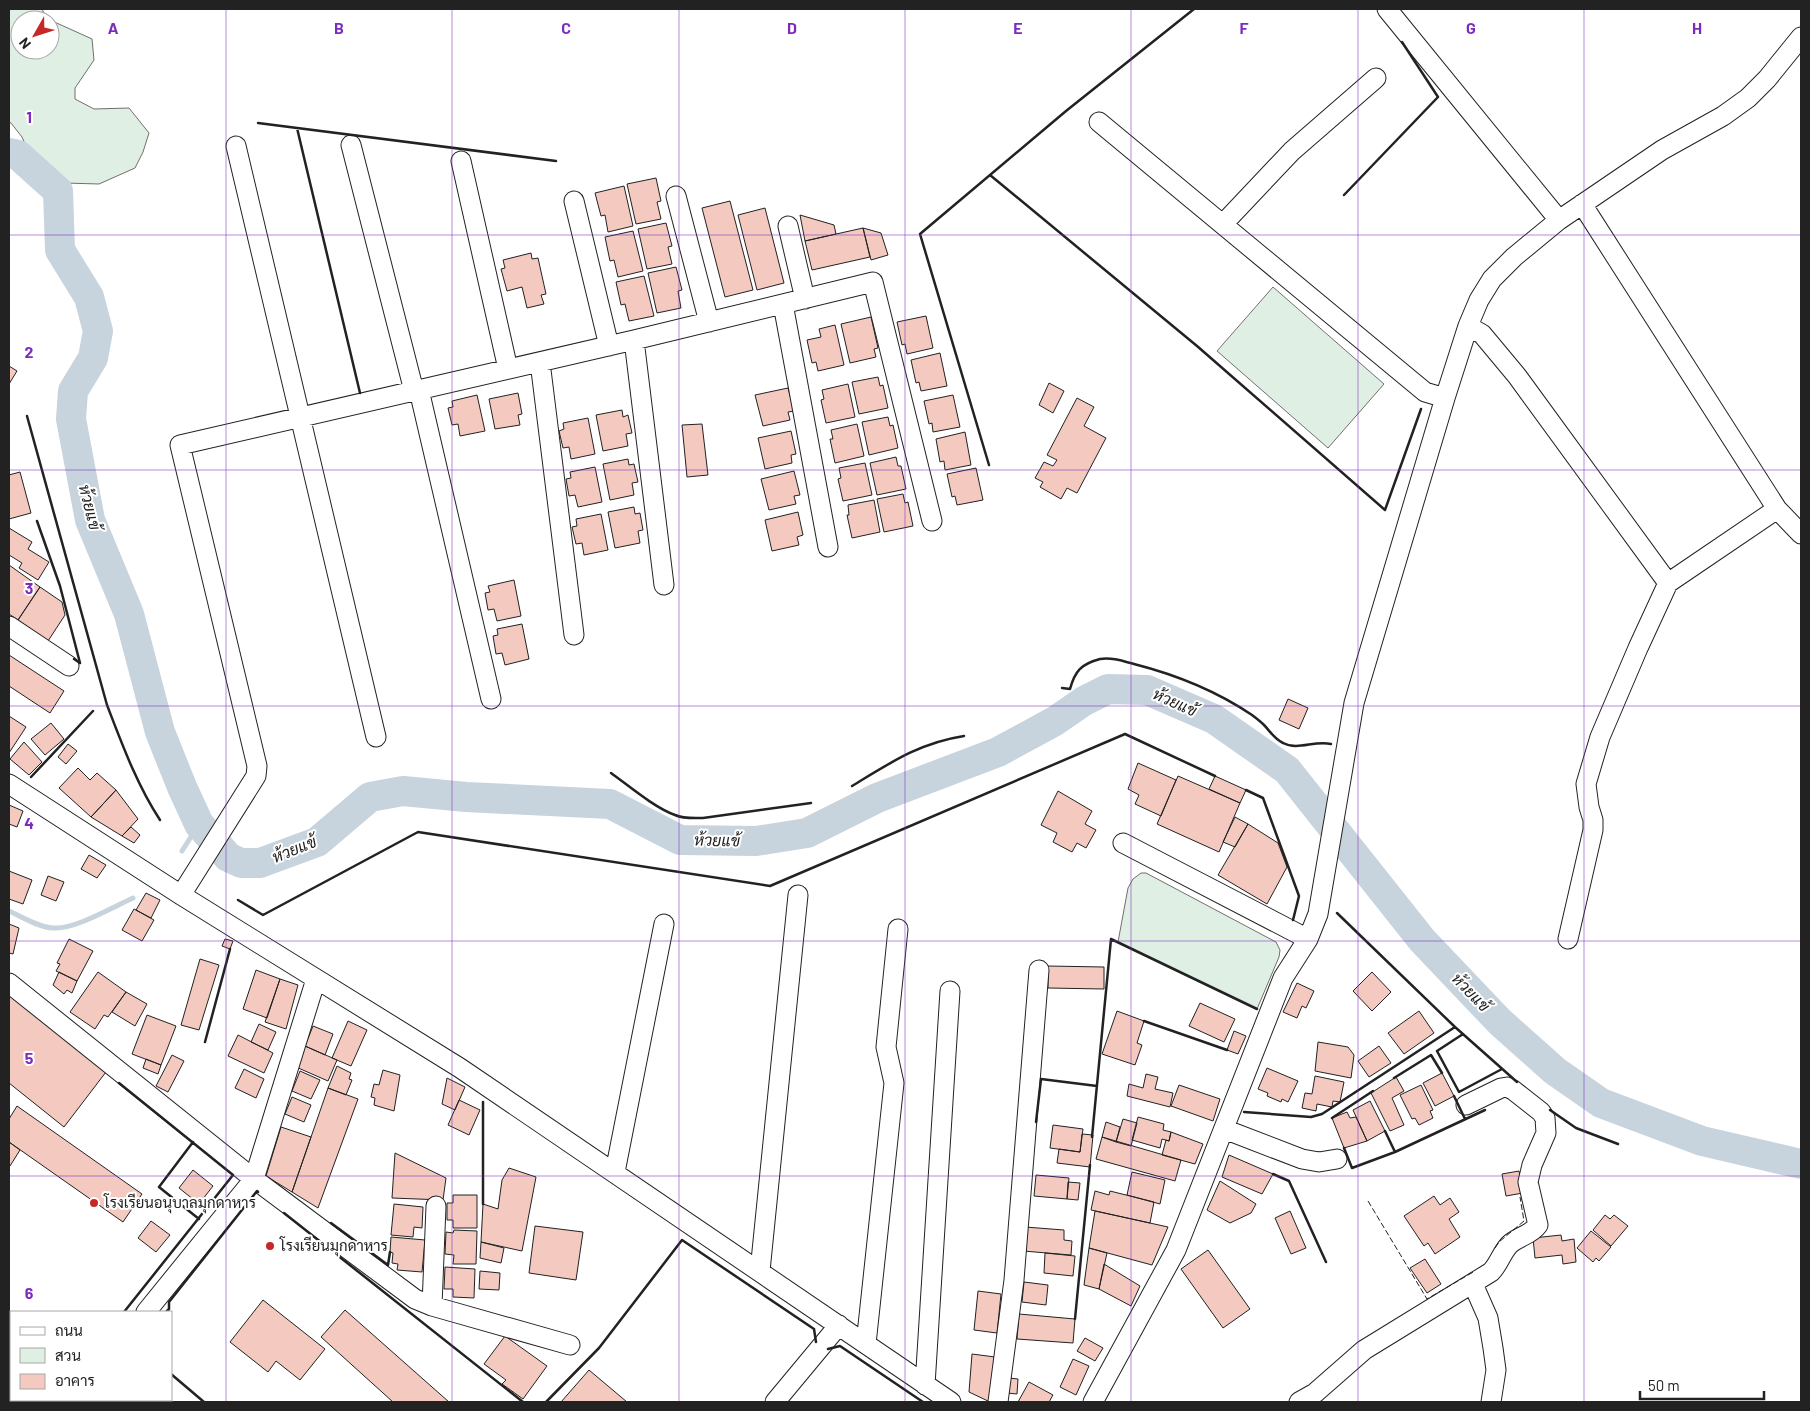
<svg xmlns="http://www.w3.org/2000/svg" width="1810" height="1411" font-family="Barlow,Sarabun,sans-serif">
  <rect width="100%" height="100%" fill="#fff"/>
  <path fill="#e0efe3" stroke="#6f6f6f" d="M9,9H42L47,19L49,20H20V50H50V20L92,39L94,60L75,88V99L94,109L129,108L149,133L143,152L135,168L99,184L64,183L29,153L22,137L11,123L9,122Z
    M1273,287L1384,384L1328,448L1217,351Z
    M1141,873H1146L1276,942L1280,950L1279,957L1257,1009L1118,942L1128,888L1133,879Z"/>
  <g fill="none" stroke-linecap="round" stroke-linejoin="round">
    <path stroke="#c7d3dd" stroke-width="5" d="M182,851L199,824
      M9,911C22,917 38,927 53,928C74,930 113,907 133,898"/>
    <path stroke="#c7d3dd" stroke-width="30" d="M9,153L18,155L58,191L60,250L89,297L98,331L93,358L73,391L71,419L90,520L129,614L160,732L182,787L199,824L228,857L241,863H260L317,842L370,797L403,791L466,797L610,804L680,840L756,841L807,833L877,798L998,752L1055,721L1084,701L1108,689L1147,690L1214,719L1287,770L1422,940L1500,1022L1555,1071L1601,1103L1702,1141L1801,1164"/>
  </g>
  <path fill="#f3c9c0" stroke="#222" d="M656,178L661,201L657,202L661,219L636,224L627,184Z
    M624,186L633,226L608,232L605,215L601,216L595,193Z
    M730,201L753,290L725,297L702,208Z
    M765,208L784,283L757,290L738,215Z
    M800,215L834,225L836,234L805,241Z
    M666,223L672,246L668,247L672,264L647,269L638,229Z
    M863,228L870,257L812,270L805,241Z
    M863,228L881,233L888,255L871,260Z
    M633,231L643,271L618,277L614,260L610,261L605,237Z
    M531,253L532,259L538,258L546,294L541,295L544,304L527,308L522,287L507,291L501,269L505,268L503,260Z
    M676,267L682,290L678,291L681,308L657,313L648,273Z
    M644,276L654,316L629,321L625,304L621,305L616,282Z
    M926,316L933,348L907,354L905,344L902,345L897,322Z
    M871,317L878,348L874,349L876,357L850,363L841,324Z
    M835,325L844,365L818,371L816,362L812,363L807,340L821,337L819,329Z
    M940,353L947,386L921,391L919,382L916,383L911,360Z
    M9,366L17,371L9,384Z
    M878,377L880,386L883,385L888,408L859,414L852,382Z
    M1049,383L1064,391L1053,413L1039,405Z
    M848,384L855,417L826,423L821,400L824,399L822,390Z
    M788,388L794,411L788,412L790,420L763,426L755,395Z
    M518,393L522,414L518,415L520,425L495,429L489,399Z
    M477,395L485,431L460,436L458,424L452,425L448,408L453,407L452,401Z
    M953,395L960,427L933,432L932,423L929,424L924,401Z
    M1077,398L1094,407L1084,426L1106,438L1077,493L1067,488L1061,499L1040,487L1043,482L1035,478L1044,462L1053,466L1057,460L1047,455Z
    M622,410L623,417L628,415L632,433L626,434L628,446L603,451L596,415Z
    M888,417L890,426L893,425L898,448L869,455L862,422Z
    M588,418L595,454L571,459L569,447L563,448L559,431L564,429L563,423Z
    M702,424L708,475L687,477L682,425Z
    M857,424L864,456L835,463L830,439H833L831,430Z
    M791,431L796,454L791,455L792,463L765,469L758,438Z
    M965,432L971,465L945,470L944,461L940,462L936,439Z
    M896,457L898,466H901L906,489L877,495L870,463Z
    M628,459L629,465L634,464L638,482L632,483L634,495L610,500L603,464Z
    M865,463L872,495L843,501L838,479L841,478L839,468Z
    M595,467L602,502L578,507L575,495L569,496L566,479L571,478L570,472Z
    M976,468L983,500L957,505L955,496L952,497L947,474Z
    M794,471L800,495L794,496L796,504L769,510L761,479Z
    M20,472L31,513L9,519V475Z
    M903,494L905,503L908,502L913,526L884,532L877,499Z
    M874,500L880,532L852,538L847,515H849L848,505Z
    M634,507L635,514L640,513L643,530L638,531L640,543L615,548L608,512Z
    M798,512L803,535L797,537L799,545L772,551L765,520Z
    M601,514L608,550L584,555L582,543L576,544L572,527L577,526L576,519Z
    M9,528L32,542L28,549L49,562L38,580L19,568L22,563L9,555Z
    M9,565L40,587L18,620L9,614Z
    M514,580L521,616L497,621L494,609L488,610L485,593L490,592L488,586Z
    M40,587L62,602L65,615L48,641L18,620Z
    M522,624L529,659L505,665L502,653L496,654L493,636L498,635L497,629Z
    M9,655L64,691L50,713L9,686Z
    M1288,699L1308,708L1299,729L1279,720Z
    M9,716L26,727L9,753Z
    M51,723L64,739L45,755L31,739Z
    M24,742L42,762L29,775L10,759Z
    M68,744L77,751L66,764L58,757Z
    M1138,763L1176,780L1161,816L1135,804L1139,795L1128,789Z
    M78,768L90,780L97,773L116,790L91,817L59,788Z
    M1178,776L1240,803L1219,852L1157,824Z
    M1215,776L1246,790L1240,803L1209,789Z
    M116,790L138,819L122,836L91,817Z
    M1058,791L1092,811L1085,824L1096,830L1086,848L1077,843L1072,852L1053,842L1057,833L1041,825Z
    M9,805L23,811L17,827L9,824Z
    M1235,817L1248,824L1235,847L1223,842Z
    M1248,824L1278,843L1287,867L1267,904L1218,875Z
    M131,827L140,835L134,843L122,836Z
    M89,855L106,865L97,878L81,869Z
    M9,871L32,880L23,904L9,899Z
    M48,876L64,882L56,901L41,895Z
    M146,893L160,900L151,918L136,910Z
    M134,909L154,920L142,941L122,930Z
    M9,924L19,928L13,954L9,953Z
    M69,939L93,951L77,981L56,971L60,964L57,963Z
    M225,939L233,941L230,949L222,946Z
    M200,959L219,965L199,1030L181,1025Z
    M1048,966L1104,967V989L1048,988Z
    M256,970L280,979L267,1018L243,1009Z
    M59,972L77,981L72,993L67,990L64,994L53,985Z
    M98,972L126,992L108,1017L104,1015L95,1029L70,1012Z
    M1372,972L1391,992L1372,1011L1353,991Z
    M280,979L298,985L286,1029L265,1022Z
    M1297,983L1314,991L1306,1008L1302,1006L1297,1018L1283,1012Z
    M9,990L106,1072L64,1127L9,1083Z
    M126,992L147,1004L135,1026L112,1012Z
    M1200,1003L1235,1019L1224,1042L1189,1026Z
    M1117,1011L1144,1021L1137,1043L1142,1045L1135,1065L1102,1054Z
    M1419,1011L1434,1033L1404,1054L1388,1033Z
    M147,1015L176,1026L161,1065L132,1054Z
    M348,1021L367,1030L351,1066L332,1058Z
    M259,1024L276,1032L268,1050L251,1042Z
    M313,1026L333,1034L325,1055L305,1046Z
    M1234,1031L1246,1036L1238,1054L1227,1050Z
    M238,1035L273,1053L264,1073L228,1056Z
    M1318,1042L1348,1047L1354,1055L1351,1078L1315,1071Z
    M305,1046L337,1060L328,1081L296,1067Z
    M1379,1046L1391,1063L1369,1077L1358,1061Z
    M172,1055L184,1061L168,1092L156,1086Z
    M146,1059L161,1065L158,1074L143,1068Z
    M337,1066L351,1073L349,1079L352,1080L346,1095L328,1088Z
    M1267,1068L1298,1081L1288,1102L1282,1099L1281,1102L1267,1096L1268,1093L1258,1089Z
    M244,1069L264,1079L256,1098L235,1088Z
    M383,1070L400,1075L394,1111L374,1105L375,1098L371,1097L374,1084L379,1085Z
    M300,1071L320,1080L311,1099L292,1091Z
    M1442,1073L1454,1096L1435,1106L1423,1083Z
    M1146,1074L1158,1077L1155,1089L1173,1093L1170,1107L1127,1096L1129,1084L1143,1088Z
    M1315,1076L1344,1082L1340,1102L1333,1101L1332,1107L1317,1104L1316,1111L1302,1108L1305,1093L1312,1094Z
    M1396,1077L1404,1091L1392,1098L1404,1125L1390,1131L1371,1093Z
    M447,1078L465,1087L455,1110L442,1104Z
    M1179,1085L1220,1099L1213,1121L1171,1106Z
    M1421,1085L1433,1110L1430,1111L1433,1118L1419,1125L1415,1118L1412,1119L1400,1095Z
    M328,1088L358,1099L318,1208L292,1192Z
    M292,1097L311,1105L304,1122L285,1114Z
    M459,1100L480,1110L469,1135L448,1125Z
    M1370,1101L1385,1131L1367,1141L1353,1110Z
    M17,1106L142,1194L123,1222L9,1142V1119Z
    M1347,1112L1350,1118L1356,1117L1367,1141L1344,1148L1332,1118Z
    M1138,1117L1164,1124L1163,1130L1171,1132L1169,1141L1162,1139L1160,1148L1132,1140Z
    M1123,1119L1137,1123L1131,1146L1116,1142Z
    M1106,1122L1120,1127L1116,1142L1102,1137Z
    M1053,1125L1083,1129L1080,1152L1050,1148Z
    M281,1127L311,1137L292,1192L266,1176Z
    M1171,1132L1203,1144L1195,1164L1162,1155L1166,1140L1169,1141Z
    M1082,1134L1093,1135L1090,1167L1057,1163L1059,1149L1080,1152Z
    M1102,1137L1181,1160L1175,1181L1096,1159Z
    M9,1142L20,1150L10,1166L9,1165Z
    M395,1153L446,1178L443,1200L392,1198Z
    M1229,1155L1273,1174L1262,1194L1222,1177Z
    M509,1168L536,1177L522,1251L481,1242L483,1204L498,1209L502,1180Z
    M193,1170L213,1186L199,1204L179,1188Z
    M1519,1171L1523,1193L1506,1196L1502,1174Z
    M1132,1172L1165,1180L1160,1204L1127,1195Z
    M1036,1175L1069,1178L1067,1199L1034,1196Z
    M1220,1181L1256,1204L1251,1213L1230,1223L1207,1210Z
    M1068,1182L1080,1183L1078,1200L1067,1199Z
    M1095,1191L1109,1195L1110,1191L1154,1202L1150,1223L1091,1210Z
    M453,1195H477V1228H453V1220H447V1203H453Z
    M1434,1196L1440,1205L1450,1198L1459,1212L1449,1219L1460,1237L1435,1254L1428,1243L1424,1246L1404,1216Z
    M394,1204L423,1207L422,1228L414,1227L413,1237L391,1235Z
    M1095,1211L1168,1227L1152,1265L1089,1248Z
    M1290,1211L1306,1248L1291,1254L1275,1218Z
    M1605,1215L1610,1219L1614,1215L1628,1226L1611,1246L1593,1230Z
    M151,1221L170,1235L156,1252L138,1238Z
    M535,1226L583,1232L576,1280L529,1273Z
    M1025,1227L1064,1230V1240L1072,1241L1071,1255L1023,1251Z
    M454,1230L477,1231L476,1264H453L454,1255L445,1254L446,1232L453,1233Z
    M1591,1231L1611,1247L1599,1261L1596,1258L1593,1262L1577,1248Z
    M1561,1235L1562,1241L1574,1239L1576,1262L1563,1264L1562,1255L1535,1258L1533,1238Z
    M391,1237L425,1240L422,1272L397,1270L398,1264L392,1263L393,1253L390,1252Z
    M481,1242L504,1248L501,1263L480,1258Z
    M1089,1248L1107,1253L1099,1289L1084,1285Z
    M1208,1250L1250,1309L1223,1328L1181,1269Z
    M1045,1253L1075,1256L1073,1276L1044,1273Z
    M1425,1259L1441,1284L1427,1293L1410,1268Z
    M1104,1264L1140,1286L1131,1306L1099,1289Z
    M445,1267L475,1269L474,1298L453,1297V1289H444Z
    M480,1271L500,1273L499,1290L479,1289Z
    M1024,1282L1048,1285L1046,1305L1022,1302Z
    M978,1291L1001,1294L997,1333L974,1330Z
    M263,1300L325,1349L300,1380L276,1361L268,1372L230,1342Z
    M345,1310L449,1402H393L321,1337Z
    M1019,1314L1075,1319L1073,1343L1017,1339Z
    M9,1316L11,1317V1363L9,1361Z
    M505,1336L547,1366L523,1399L502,1384L506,1380L484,1364Z
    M1085,1338L1103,1348L1095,1361L1077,1351Z
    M972,1354L995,1357L990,1402L969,1392Z
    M1073,1359L1089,1366L1076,1395L1060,1387Z
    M589,1370L627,1402H561Z
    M1009,1378L1018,1379L1017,1394L1007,1393Z
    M1029,1382L1053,1395L1049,1402H1018Z
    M141,1400H165L168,1402H139Z"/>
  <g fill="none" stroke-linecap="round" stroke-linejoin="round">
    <g stroke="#222" stroke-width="21">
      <path id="minor" d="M1387,9L1559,220
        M1099,122L1425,392L1445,398
        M351,145L414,391
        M236,146L376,737
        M461,161L508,369
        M676,196L709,322
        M574,201L609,346
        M1582,204L1777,509L1801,534
        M1223,224L1292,151L1376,78
        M788,226L805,299
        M783,304L828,547
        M1468,326L1482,334L1517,376L1668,583
        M634,340L664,585
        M540,362L574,635
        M419,390L491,699
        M9,626L69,666
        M9,784L181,895L460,1068L951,1402
        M1123,843L1308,939
        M181,895L256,776L257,766L180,445L634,340L873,282L932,521
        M1568,939L1593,830V820L1589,807L1586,784L1600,737L1638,648L1668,583L1777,509
        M9,983L254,1179L415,1299L432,1306L570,1345
        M1224,1129L1302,1159L1319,1162L1337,1159
        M615,1172L664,924
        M760,1271L798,895
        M1473,1284L1488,1318L1493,1348L1496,1370L1491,1402
        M432,1306L436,1206
        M146,1312L254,1179L316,979
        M866,1344L894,1083L886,1047L898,929
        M925,1385L950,991
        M72,1402L74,1400
        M775,1402L839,1325
        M998,1402L1014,1280L1039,970
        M1093,1402L1176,1250L1283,978L1308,939L1318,914L1354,703L1445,398L1468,326L1479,300L1492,279L1514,257L1559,220L1662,150L1723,116L1748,98L1767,79L1801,37
        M1299,1402L1315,1393L1364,1350L1491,1272C1499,1264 1501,1254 1509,1245C1517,1237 1531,1235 1538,1225L1528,1182L1532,1165L1546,1133L1545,1118L1541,1112L1513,1090L1507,1087L1501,1088L1466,1105"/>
    </g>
    <use href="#minor" stroke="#fff" stroke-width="19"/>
    <path stroke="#222" stroke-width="1" stroke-dasharray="6 2.5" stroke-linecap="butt" d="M1368,1201L1427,1299L1475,1271
      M1495,1248L1499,1242L1524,1221L1520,1197"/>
    <path stroke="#222" stroke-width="2.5" d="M258,123L556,161
      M297,128L360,393
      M990,175L1197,346L1385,510L1421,409
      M1344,195L1438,97L1402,42
      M27,416L107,705C122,744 137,785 160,820
      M989,465L920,234L1066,111L1194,9
      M37,521L60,586L80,663L74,659
      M1062,688L1070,689C1075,671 1081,664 1100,659C1111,657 1123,661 1134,664C1177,675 1215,690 1252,715C1256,718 1260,721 1264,725C1270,731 1274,739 1283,743C1298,751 1314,740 1331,744
      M611,773C629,786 655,808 675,815C684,819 693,818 703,818L811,803
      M31,777L93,711
      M852,786C890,763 919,743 964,736
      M1246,790L1263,798L1299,896L1293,920
      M238,900L263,915L418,832L770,886L1125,734L1215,776
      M1337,913L1455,1027L1517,1082
      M1144,1021L1227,1050
      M1463,1034L1437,1051L1459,1092L1502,1069
      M205,1042L230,949
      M1394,1078L1431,1055L1442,1073
      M119,1083L233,1175L124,1312
      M1454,1096L1465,1119
      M1550,1110L1576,1128L1618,1144
      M1244,1112L1311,1117L1322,1114L1455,1027
      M1332,1118L1373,1091
      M1036,1122L1041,1079L1097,1086
      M1385,1131L1395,1152
      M1092,1137L1111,939L1257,1009
      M193,1142L159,1187L199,1219
      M1344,1148L1352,1168L1395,1152L1485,1110
      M1273,1174L1289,1181L1326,1262
      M483,1204V1102
      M284,1213L523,1402
      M331,1223L388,1265L390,1252
      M166,1312L169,1309V1302L257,1191L258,1192
      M1075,1319L1090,1165
      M828,1349L840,1346L923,1402
      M171,1374L204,1402
      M53,1402L55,1400
      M546,1402L599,1348L682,1240L814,1329L816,1342"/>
  </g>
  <path fill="none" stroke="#7b2cbf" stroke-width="1" stroke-opacity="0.55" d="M226,9V1402M452,9V1402M679,9V1402M905,9V1402M1131,9V1402M1358,9V1402M1584,9V1402M9,235H1801M9,470H1801M9,706H1801M9,941H1801M9,1176H1801"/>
  <g fill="#c62828" stroke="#fff" stroke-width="2">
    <circle cx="94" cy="1203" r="5"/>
    <circle cx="270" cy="1246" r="5"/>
  </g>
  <g text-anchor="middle" stroke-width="4" stroke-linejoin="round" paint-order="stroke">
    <g font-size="15" fill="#222" stroke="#fff" text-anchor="start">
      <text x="104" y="1208">โรงเรียนอนุบาลมุกดาหาร</text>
      <text x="280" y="1251">โรงเรียนมุกดาหาร</text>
    </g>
    <g font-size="16" font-style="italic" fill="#222" stroke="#fff">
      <text transform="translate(90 507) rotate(76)" y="6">ห้วยแข้</text>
      <text transform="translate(1175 702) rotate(24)" y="6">ห้วยแข้</text>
      <text transform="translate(717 840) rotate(1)" y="6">ห้วยแข้</text>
      <text transform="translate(294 849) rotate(-22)" y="6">ห้วยแข้</text>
      <text transform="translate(1471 992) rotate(46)" y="6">ห้วยแข้</text>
    </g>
  </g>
  <g font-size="16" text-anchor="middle" font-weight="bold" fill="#7b2cbf" stroke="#fff" stroke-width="4" stroke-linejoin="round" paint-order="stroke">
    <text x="113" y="34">A</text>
    <text x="339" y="34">B</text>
    <text x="566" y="34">C</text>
    <text x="792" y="34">D</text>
    <text x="1018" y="34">E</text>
    <text x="1244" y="34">F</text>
    <text x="1471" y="34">G</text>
    <text x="1697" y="34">H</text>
    <text x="29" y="123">1</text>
    <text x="29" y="358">2</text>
    <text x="29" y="594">3</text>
    <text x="29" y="829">4</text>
    <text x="29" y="1064">5</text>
    <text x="29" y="1299">6</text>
  </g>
  <rect width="1810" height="1411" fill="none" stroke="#222222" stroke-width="20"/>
  <rect x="10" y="1311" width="162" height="90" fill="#ffffff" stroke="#a7a7a7"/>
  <rect x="20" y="1327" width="25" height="8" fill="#ffffff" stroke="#a7a7a7"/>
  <text x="55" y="1336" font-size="15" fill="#222222">ถนน</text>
  <rect x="20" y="1348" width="25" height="15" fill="#e0efe3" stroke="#a7a7a7"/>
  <text x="55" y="1361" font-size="15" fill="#222222">สวน</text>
  <rect x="20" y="1374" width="25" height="15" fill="#f3c9c0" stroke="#a7a7a7"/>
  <text x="55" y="1386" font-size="15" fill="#222222">อาคาร</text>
  <g transform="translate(35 35) rotate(231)"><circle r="24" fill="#ffffff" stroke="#a7a7a7"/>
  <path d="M0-4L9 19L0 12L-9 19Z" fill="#c62828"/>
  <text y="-8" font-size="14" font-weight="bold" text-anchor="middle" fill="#222222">N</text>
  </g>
  <path d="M1640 1391v8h124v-8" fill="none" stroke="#222222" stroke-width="2.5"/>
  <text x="1648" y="1391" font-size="15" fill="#222222" stroke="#ffffff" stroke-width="4" paint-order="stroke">50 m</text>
</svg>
